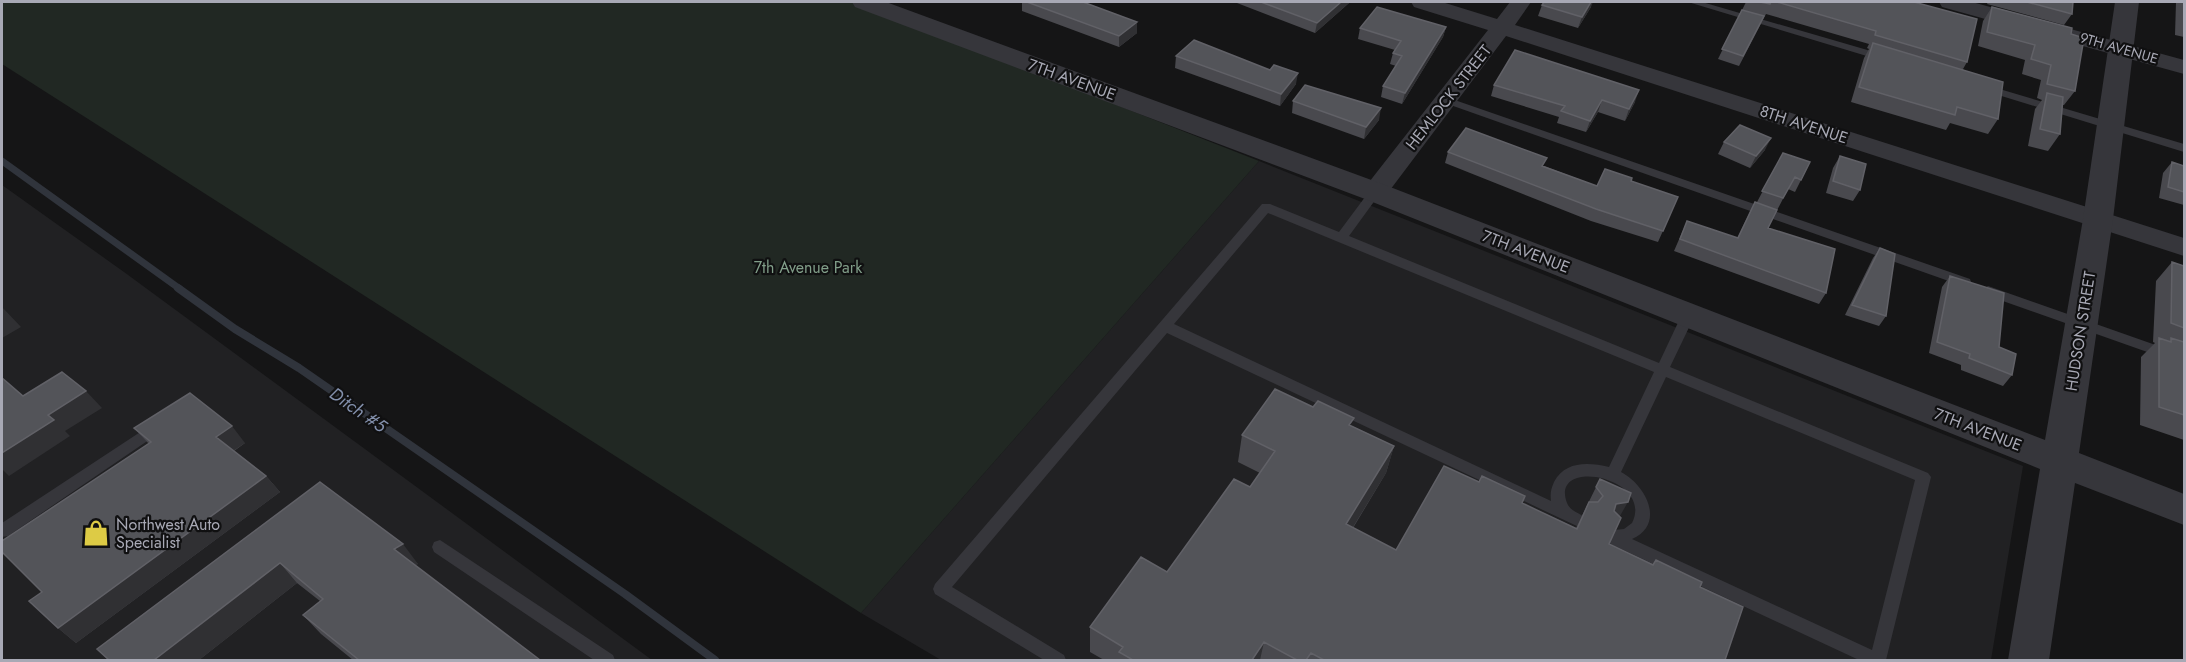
<svg xmlns="http://www.w3.org/2000/svg" width="2186" height="662" font-family="Jost,sans-serif">
  <rect width="100%" height="100%" fill="#151516"/>
  <path fill="#212123" d="M1259,161L2023,466L1991,660H941L861,613Z
    M2,185L124,272L652,660H2Z"/>
  <path fill="#212823" d="M2,2H854L1259,161L861,613L2,64Z"/>
  <g fill="none" stroke-linecap="round" stroke-linejoin="round">
    <path stroke="#30343c" stroke-width="7" d="M2,161L180,289"/>
    <path stroke="#30343c" stroke-width="8" d="M178,288L235,329L299,368L625,594L715,660"/>
    <path fill="#36363b" fill-rule="evenodd" d="M1688,2H1702L1888,56L1889,58L1888,60H1880Z
      M1986,85L2184,144V152L1982,90L1981,88Z
      M1446,97L1970,279L1971,282L1965,287L1960,285L1442,102V98Z
      M1375,188L1381,192L1349,236L1659,363L1683,312H1693L1695,315L1670,367L1928,473L1931,477L1886,660H1859L1604,541L1602,536L1604,531L1624,529L1632,523C1655,477 1549,456 1567,503C1571,513 1582,512 1587,521L1584,526L1579,527L1167,333L952,587L1064,655L1066,660H1044L935,594L933,589L935,584L1262,204H1270L1339,232L1371,189ZM1268,213L1654,372L1609,467C1588,462 1565,461 1554,482C1551,489 1550,493 1551,501L1174,324ZM1666,377L1915,480L1872,650L1632,539C1666,524 1646,485 1621,472Z
      M1988,286L2184,355V365L1983,294L1981,291Z
      M157,421L162,423L164,427L162,431L8,536L2,537V523Z
      M440,540L613,655L615,660H594L434,552L432,547L434,542Z"/>
    <path fill="#36363b" fill-rule="evenodd" d="M1411,2H1442L1497,19L1510,2H1531L1515,25L2184,238V256L1506,36L1384,198L1375,200L1366,198L1362,192L1366,186L1488,30L1414,7Z
      M1939,2H1972L2184,60V74L1942,7Z"/>
    <path fill="#36363b" fill-rule="evenodd" d="M852,2H886L1385,185L2045,440L2083,219L2115,2H2139L2113,219L2079,453L2184,494V525L2075,483L2049,660H2008L2040,469L1365,199L855,7Z"/>
  </g>
  <path fill="#49494e" d="M1022,2H1083L1137,22V33L1119,47L1022,11Z
    M1237,2H1349V3L1315,33L1237,3Z
    M1746,2H1914L1967,62L1963,69L1998,119L1988,134L1950,123L1946,130L1851,102L1864,58L1869,49L1867,48L1869,44L1766,14L1739,66L1718,59Z
    M1988,2H2073L2072,14L2064,25L1987,4Z
    M2176,2H2184V37L2175,35Z
    M1542,5L1591,7L1578,28L1538,16Z
    M1992,7L2071,34L2075,91L2064,105H2063L2060,134L2048,151L2028,146L2035,109L2042,100L2037,98L2041,80L2022,74L2025,60L1978,46L1983,21Z
    M1446,27L1443,37L1402,104L1381,97L1383,86L1396,66L1390,64L1393,53L1395,50L1358,39L1360,28Z
    M1176,56L1296,84L1280,106L1175,68Z
    M1494,85L1635,102L1625,121L1598,112L1586,132L1557,123L1559,117L1491,96Z
    M1293,101L1379,120L1364,139L1292,113Z
    M1724,142L1765,150L1750,168L1718,154Z
    M1448,152L1544,166L1597,186L1631,181L1678,197L1658,242L1591,221L1445,163Z
    M1783,153L1810,162L1795,192L1788,189L1768,228L1826,293L1819,304L1674,251L1687,221L1737,238L1755,202H1757Z
    M1840,156L1860,190L1853,201L1826,193L1833,168Z
    M2172,162L2184,166V205L2159,198L2163,173Z
    M1880,248L1886,316L1879,326L1845,315L1873,258Z
    M2172,262L2184,266V440L2140,425L2141,357L2155,343L2153,342L2156,281Z
    M1950,276L1999,347L2012,375L2003,386L1961,370V365L1929,353L1942,287Z
    M1352,426L1394,446L1386,473L1353,528L1396,550L1479,482L1525,496L1522,503L1576,528L1600,479L1619,517L1609,544L1653,564L1656,560L1700,587L1725,660H1104L1090,652V627L1167,572L1250,487L1260,473L1238,462L1242,435Z
    M134,428L245,443L234,451L266,476L280,492L76,643L58,628L42,592L149,444Z
    M320,482L418,564L415,565L540,660H353L321,634L303,615L320,601L297,583L199,660Z"/>
  <path fill="#303033" d="M1341,2H1349V3L1315,33L1317,23Z
    M1591,2H1593L1591,7L1578,28L1582,17Z
    M1137,22V33L1119,47V36Z
    M1446,27L1443,37L1402,104L1405,93Z
    M1298,73L1296,84L1280,106L1281,94Z
    M1639,90L1635,102L1625,121L1629,109Z
    M1602,100L1598,112L1586,132L1590,121Z
    M1381,108L1379,120L1364,139L1366,127Z
    M1771,138L1765,150L1750,168L1756,156Z
    M2,307L21,327L2,338Z
    M86,391L102,408L65,431L70,436L9,476L2,469V453L48,415Z
    M232,426L245,443L230,453L216,437Z
    M1394,446L1386,473L1339,550L1346,524Z
    M266,476L280,492L76,643L58,628Z
    M1628,502L1613,528L1602,530L1616,504Z
    M403,544L418,564L409,569L394,549Z
    M280,563L297,583L199,660H154Z
    M1264,642L1260,660H1252Z"/>
  <path fill="#535459" stroke="#616167" stroke-width="1.5" d="M1027,2H1083L1137,22L1119,36Z
    M1261,2H1341L1317,23Z
    M1544,2H1591L1582,17L1542,5Z
    M1760,2H1771L1770,4Z
    M1777,2H1914L1977,19L1967,62L1875,35L1876,31Z
    M2027,2H2073L2072,14Z
    M1377,7L1446,27L1405,93L1383,86L1402,56L1393,53L1401,41L1360,28Z
    M1992,7L2072,28L2071,34L2084,38L2075,91L2047,84L2051,65L2031,59L2035,45L1987,32Z
    M1742,10L1764,16L1743,56L1722,49Z
    M1194,40L1270,70L1274,65L1298,73L1281,94L1176,56Z
    M1873,43L2003,82L1998,119L1957,107L1955,115L1859,87Z
    M1515,50L1639,90L1629,109L1602,100L1590,121L1561,111L1565,106L1494,85Z
    M1305,85L1381,108L1366,127L1293,101Z
    M2047,93L2063,97L2060,134L2040,129Z
    M1740,125L1771,138L1756,156L1724,142Z
    M1466,128L1547,158L1542,166L1597,186L1605,169L1632,178L1631,181L1678,197L1663,231L1596,209L1448,152Z
    M1783,153L1810,162L1801,180L1795,177L1783,198L1762,191Z
    M1840,156L1866,164L1860,190L1833,181Z
    M2172,162L2184,166V192L2168,187Z
    M1755,202L1777,210L1768,228L1835,249L1826,293L1680,239L1687,221L1738,238Z
    M1880,248L1895,254L1886,316L1852,305Z
    M2172,262L2184,266V328L2171,323Z
    M1950,276L2004,293L1999,347L2016,354L2012,375L1969,358L1970,354L1937,342Z
    M2159,338L2171,342V338L2184,342V415L2159,407Z
    M62,372L86,391L48,415L54,420L2,453V378L23,396Z
    M1275,389L1313,407L1318,401L1354,418L1349,425L1394,446L1346,524L1396,550L1444,466L1479,482L1482,476L1525,496L1522,503L1577,529L1589,502H1598L1603,496L1596,487L1600,479L1631,493L1628,502L1616,504L1614,511L1621,518L1609,544L1653,565L1656,560L1702,582L1700,587L1743,607L1725,660H1324L1311,653L1306,660H1297L1264,642L1252,660H1133L1119,652L1123,647L1090,627L1141,557L1167,572L1234,479L1250,487L1275,451L1242,435Z
    M190,393L232,426L216,437L266,476L58,628L29,601L42,592L2,552V541L151,442L134,428Z
    M320,482L403,544L394,549L540,660H359L303,615L323,599L280,563L154,660H109L97,649Z"/>
  <defs>
    <g id="shop-bare" transform="scale(2.07)"><path d="M-5-2.5h2.3a2.7 3.5 0 0 1 5.4 0H5L5.5 6h-11ZM-1.5-2.5h3a1.5 2.3 0 0 0-3 0Z" fill="#ddcb45" stroke="#101011" stroke-width="2.5" paint-order="stroke"/></g>
  </defs>
  <g fill-rule="evenodd">
    <use href="#shop-bare" x="96" y="533"/>
  </g>
  <g text-anchor="middle" stroke-width="4.5" stroke-linejoin="round" paint-order="stroke">
    <g font-size="14" fill="#a8a9b5" stroke="#101011">
      <text transform="translate(2119 48) rotate(16)" y="5">9TH AVENUE</text>
    </g>
    <g font-size="16" fill="#a8a9b5" stroke="#101011">
      <text transform="translate(1072 79) rotate(20)" y="6">7TH AVENUE</text>
      <text transform="translate(1448 97) rotate(-52)" y="6">HEMLOCK STREET</text>
      <text transform="translate(1804 124) rotate(18)" y="6">8TH AVENUE</text>
      <text transform="translate(1526 251) rotate(21)" y="6">7TH AVENUE</text>
      <text transform="translate(2080 331) rotate(-81)" y="6">HUDSON STREET</text>
      <text transform="translate(1978 429) rotate(21)" y="6">7TH AVENUE</text>
    </g>
    <g font-size="16" fill="#819e89" stroke="#101011">
      <text x="808" y="273">7th Avenue Park</text>
    </g>
    <g font-size="16" fill="#a8a9b5" stroke="#101011" text-anchor="start">
      <text x="116" y="530">Northwest Auto<tspan x="116" dy="18">Specialist</tspan></text>
    </g>
    <g font-size="18" font-style="italic" fill="#8390ac" stroke="#101011">
      <text transform="translate(358 410) rotate(35)" y="6">Ditch #5</text>
    </g>
  </g>
  <rect width="2186" height="662" fill="none" stroke="#a8a9b5" stroke-width="6"/>
</svg>
